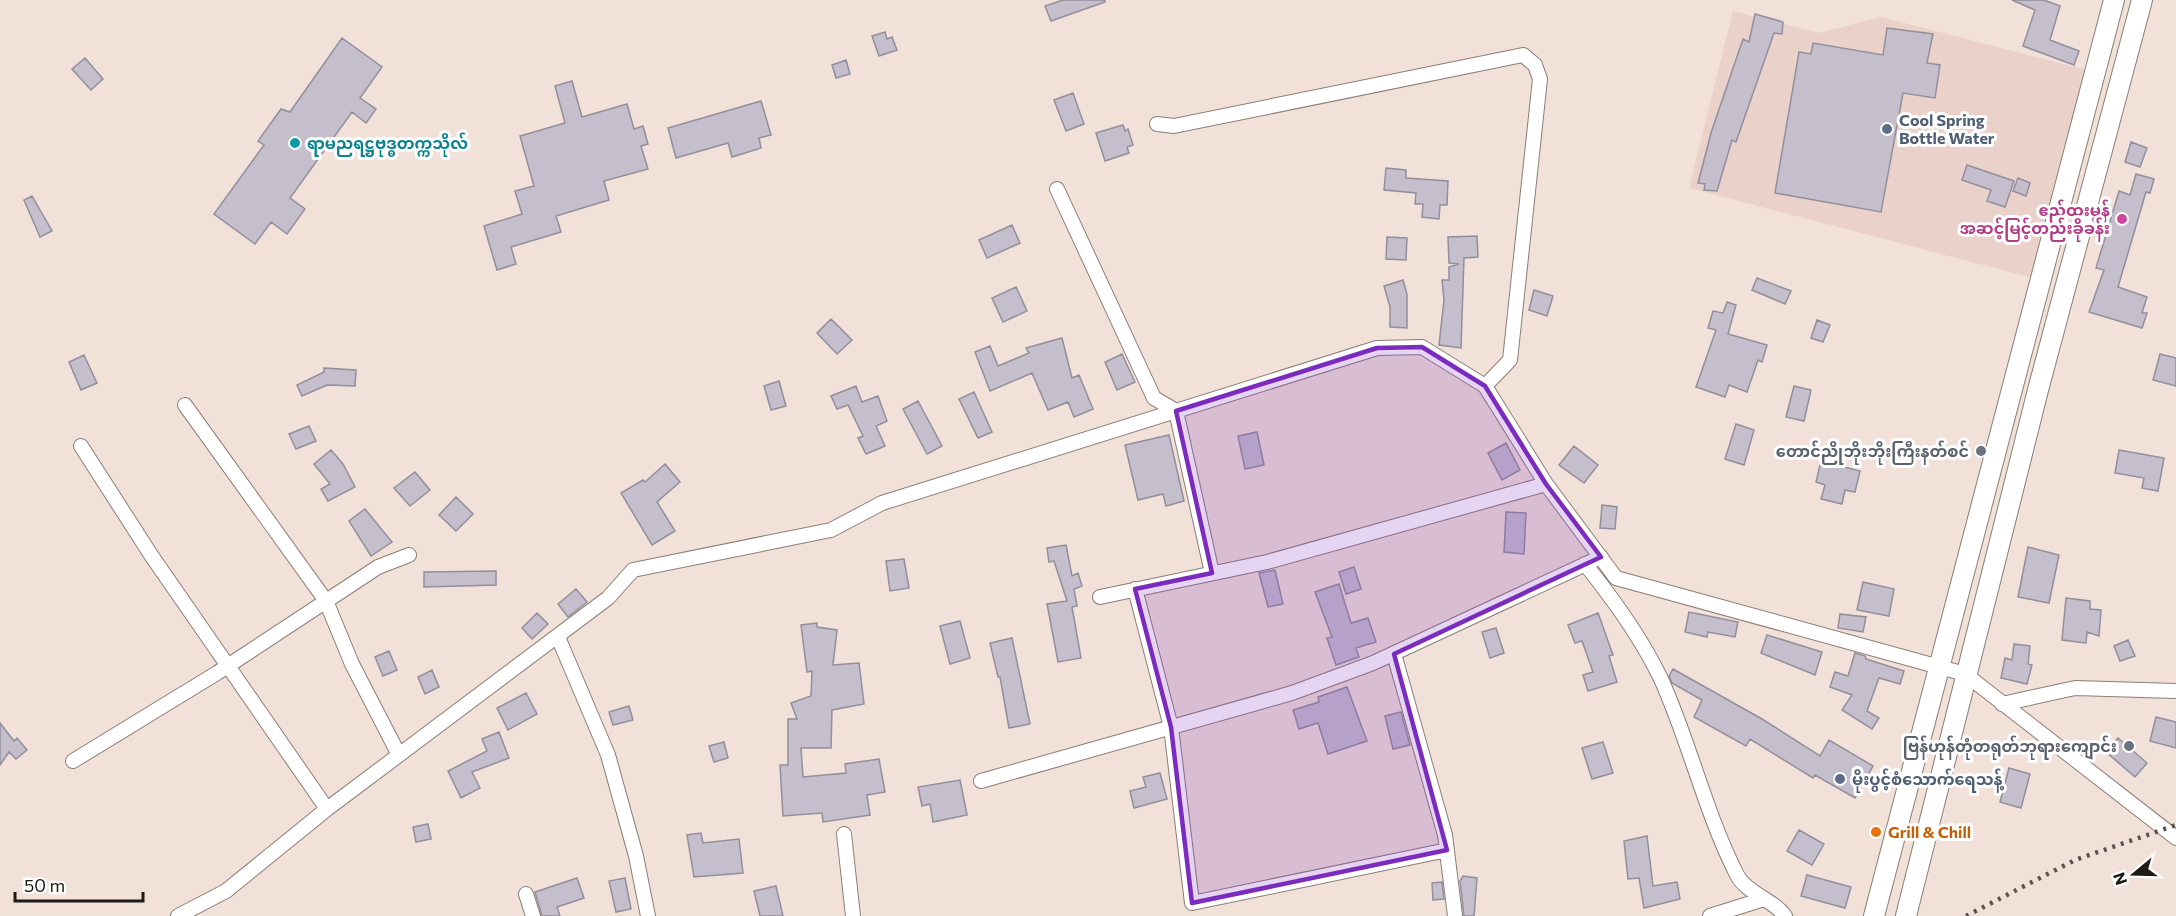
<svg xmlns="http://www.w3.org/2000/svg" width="2176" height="916" font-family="Commissioner,'Noto Sans Myanmar',sans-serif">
  <rect width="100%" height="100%" fill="#f1e1d9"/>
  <path fill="#ead1c9" d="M1733,11L1819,33L1881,17L2086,70L2033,278L1689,188Z"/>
  <path fill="#c5bfcd" stroke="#938e9b" stroke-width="1.5" d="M1063,0H1105V2L1051,21L1045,6Z
    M2012,0H2044L2060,6L2050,40L2079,51L2074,65L2023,46L2035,10Z
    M1755,14L1783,22L1782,34L1774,33L1736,142L1732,140L1717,191L1704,190L1705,184L1698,183L1711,133L1743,39L1749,42Z
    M1887,28L1933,34L1927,63L1940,65L1935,98L1903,93L1881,212L1775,193L1799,52L1811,54L1813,43L1883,55Z
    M885,32L887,39L892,37L897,50L879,56L872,36Z
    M342,38L382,67L360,98L376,109L366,123L352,112L290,198L305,209L287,234L271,222L255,244L214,214L264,145L258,141L281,109L290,112Z
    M85,58L103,79L91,90L72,69Z
    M846,60L850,74L836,78L832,65Z
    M572,81L582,117L627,104L634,129L643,126L648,144L641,146L648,169L604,181L609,200L556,216L561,232L511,247L516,264L497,270L484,226L522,214L515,191L534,186L520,136L565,123L555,86Z
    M1073,93L1084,124L1066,131L1054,100Z
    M761,101L771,135L759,138L761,148L732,157L728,143L676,158L668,128Z
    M1123,125L1125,131L1128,129L1133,145L1127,147L1129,153L1105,161L1096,133Z
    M2131,142L2147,148L2140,167L2125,162Z
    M1967,165L2014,181L2005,207L1987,201L1991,190L1962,180Z
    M1386,168L1406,170V178L1448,181L1447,205H1440L1439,219L1422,217L1423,204H1415L1416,193L1384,190Z
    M2136,174L2154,179L2150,193L2146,192L2118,287L2147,297L2142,313H2147L2142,328L2089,312L2104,270L2096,268L2119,191L2130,195Z
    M2018,178L2030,183L2026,196L2013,191Z
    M32,196L52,231L40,237L24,200Z
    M1012,225L1020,243L987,258L979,240Z
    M1477,236L1478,257L1464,258L1461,348L1439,345L1444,300L1442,280H1449V267L1459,264L1449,263L1448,237Z
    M1387,237L1407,238L1406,260L1386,259Z
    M1757,278L1791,291L1785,304L1752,290Z
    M1403,280L1407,294V328L1390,327V307L1384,286Z
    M1016,287L1027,311L1003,322L992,298Z
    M1534,290L1553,296L1547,316L1529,310Z
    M1727,302L1736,305L1728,334L1767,345L1762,362L1758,360L1747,392L1729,385L1725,397L1696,387L1716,330L1708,328L1713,311L1723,313Z
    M831,319L852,340L837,354L817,333Z
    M1817,320L1830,325L1823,342L1811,338Z
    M1062,338L1072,378L1079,375L1093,409L1074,417L1068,402L1048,410L1032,373L990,391L975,352L990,346L998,366L1029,353L1026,348Z
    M1122,354L1135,382L1117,390L1105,362Z
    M2160,354L2176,358V386L2153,380Z
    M84,355L97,383L81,390L69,362Z
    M324,368L356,370L355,386L327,385L302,396L297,385L324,372Z
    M779,381L786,406L771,410L764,386Z
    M856,386L862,402L878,396L887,421L876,426L885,446L866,454L858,438L863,436L848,405L837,409L831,396Z
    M1794,386L1811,390L1804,421L1786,417Z
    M974,392L992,432L978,438L959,399Z
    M918,401L942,446L927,454L903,409Z
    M1736,424L1754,430L1744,465L1725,459Z
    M309,426L316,441L296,449L289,434Z
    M1257,432L1264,465L1245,469L1238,436Z
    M1169,435L1184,501L1166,506L1163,494L1138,500L1125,445Z
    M1506,443L1520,470L1502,480L1488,453Z
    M1574,446L1598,465L1584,483L1559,465Z
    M331,450L343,464L355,487L328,501L321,489L330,484L314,464Z
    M2119,450L2164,458L2158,491L2142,488L2144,478L2115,473Z
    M1821,461L1860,471L1855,492L1845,490L1842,504L1821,499L1825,485L1816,482Z
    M665,464L680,482L657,502L675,531L652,545L621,493L643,480L645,482Z
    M415,472L430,490L410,506L394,488Z
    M456,497L473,514L456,531L439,515Z
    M1602,505L1617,507L1615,529L1600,528Z
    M365,509L392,542L371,556L349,521Z
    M1506,512L1526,513L1524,554L1504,552Z
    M1066,545L1072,576L1078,573L1082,586L1074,589L1077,606L1072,607L1081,658L1058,662L1047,604L1067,601L1054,561L1049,562L1047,548Z
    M2028,547L2059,555L2049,603L2018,597Z
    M904,559L909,588L890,591L886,561Z
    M1354,567L1361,589L1346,594L1339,572Z
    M1275,570L1283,604L1268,607L1259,573Z
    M496,571V585L424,587V572Z
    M1863,582L1894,589L1889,616L1857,610Z
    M1339,584L1351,623L1368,618L1376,642L1356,648L1359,657L1336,665L1327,638L1332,637L1315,592Z
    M576,589L587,602L568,617L558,604Z
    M2066,598L2090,601V609L2101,610L2099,636L2087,632L2086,643L2062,640Z
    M1689,612L1738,622L1735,637L1708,632L1707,637L1685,632Z
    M537,613L548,624L532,639L522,628Z
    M1598,613L1613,655L1609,656L1617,682L1588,691L1583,675L1593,672L1582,641L1575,643L1568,625Z
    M1840,614L1866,617L1863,632L1838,628Z
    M960,621L970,658L950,664L940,626Z
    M817,623V627L837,630L833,665L859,663L864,704L832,710L831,748H801L803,777L846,773L845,764L879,759L885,792L867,795L870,815L823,822L822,813L783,816L780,765H788V719H797L791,703L811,696L812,671L807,672L801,625Z
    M1496,628L1504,653L1490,658L1482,632Z
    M1767,635L1822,652L1815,675L1761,653Z
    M1012,638L1030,724L1009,728L1000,677H998L990,643Z
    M2128,640L2135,656L2120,661L2114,646Z
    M2014,644L2030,646L2028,664L2032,665L2027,684L2001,678L2005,658L2012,660Z
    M389,651L397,670L383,676L375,657Z
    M1855,653L1865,656L1866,659L1904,671L1900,684L1879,678L1867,711L1879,718L1872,729L1842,710L1852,695L1830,687L1835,672L1848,676Z
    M1673,669L1762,719L1820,756L1829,740L1873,766L1855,798L1815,775L1813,778L1750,739L1746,746L1694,717L1702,700L1672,683L1669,676Z
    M432,670L439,687L425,694L418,677Z
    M1347,687L1367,741L1328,754L1318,723L1299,729L1293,710L1319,702L1318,697Z
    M526,693L537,714L508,730L497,708Z
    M629,706L633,720L613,725L609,712Z
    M1401,712L1410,745L1393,749L1385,716Z
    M2156,717L2176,722V748L2150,741Z
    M0,723L14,741L17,738L27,750L16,759L9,752L0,765Z
    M499,732L509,758L472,772L480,788L461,798L448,771L487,751L482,739Z
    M2118,738L2147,763L2135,777L2106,752Z
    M724,742L728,758L714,762L709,746Z
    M1603,742L1613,773L1592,779L1582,748Z
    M2009,768L2030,774L2021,808L2000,802Z
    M1160,773L1167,799L1134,808L1130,791L1146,787L1143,777Z
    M960,780L967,815L933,822L930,804L922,806L918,787Z
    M428,824L431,839L416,842L413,827Z
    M1799,830L1824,844L1812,865L1787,851Z
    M701,833L703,843L739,839L743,873L694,877L687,835Z
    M1647,836L1653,886L1677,882L1680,899L1644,908L1639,878L1628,879L1624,841Z
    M1807,875L1851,887L1845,908L1801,896Z
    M1463,876L1477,878L1474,916H1464L1460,881Z
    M577,878L584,898L557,907L560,916H542L535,892Z
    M625,878L631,909L616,912L609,881Z
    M1442,882L1444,899L1433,900L1432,883Z
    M776,886L783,916H760L754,891Z"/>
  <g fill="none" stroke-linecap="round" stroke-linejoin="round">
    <g stroke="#8c7e76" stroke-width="16">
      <path id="minor" d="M1157,124L1174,126L1523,55L1535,65L1540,79L1510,360L1485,386
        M1057,189L1154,398L1176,411L1212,573
        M185,405L326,601L352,664L399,755
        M81,446L151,555L327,809
        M1585,564C1614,600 1641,637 1661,679C1690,743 1705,812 1737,875C1746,893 1774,900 1785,916
        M1135,589L1171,727L1192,903L1447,850
        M1100,597L1267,562L1546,484
        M558,637L608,755L636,856L648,916
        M1394,654L1445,835L1455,916
        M2002,704L2075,688L2176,691
        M73,761L217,673L378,567L409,555
        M981,781L1292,693L1373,663L1601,557
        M844,834L853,916
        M526,894L533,916
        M178,916L226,891L327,809L608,598L633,570L831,530L882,503L1377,348L1422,347L1485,386L1546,484L1616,578L1965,674L2176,838
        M1710,916L1764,899"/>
    </g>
    <g stroke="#8c7e76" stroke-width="22">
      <path id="secondary" d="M1874,916L2114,0
        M1906,916L2038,390L2142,0"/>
    </g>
    <use href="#minor" stroke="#fff" stroke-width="14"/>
    <use href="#secondary" stroke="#fff" stroke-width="20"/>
    <path stroke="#5a524e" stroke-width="4.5" stroke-dasharray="3 6" stroke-linecap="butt" d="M1966,916L2075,860L2176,825"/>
  </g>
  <path fill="#7b2cbf" fill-opacity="0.2" stroke="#7b2cbf" stroke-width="4.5" stroke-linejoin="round" d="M1422,347L1485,386L1546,484L1601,557L1394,654L1447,850L1192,903L1171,727L1135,589L1212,573L1176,411L1377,348Z"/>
  <g fill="#5c6f8a" stroke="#fff" stroke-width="2">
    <circle cx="1887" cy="129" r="6"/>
    <circle cx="1840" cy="779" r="6"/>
  </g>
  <circle fill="#0f9aa8" stroke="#fff" stroke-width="2" cx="295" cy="143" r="6"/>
  <circle fill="#d1479c" stroke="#fff" stroke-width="2" cx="2122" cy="219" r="6"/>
  <g fill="#6b7280" stroke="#fff" stroke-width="2">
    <circle cx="1981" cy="451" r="6"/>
    <circle cx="2129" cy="746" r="6"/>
  </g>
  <circle fill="#e8710a" stroke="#fff" stroke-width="2" cx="1876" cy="832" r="6"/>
  <g text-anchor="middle" stroke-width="6" stroke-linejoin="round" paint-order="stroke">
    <g font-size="16" font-weight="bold" fill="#4e5e75" stroke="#fff" text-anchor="start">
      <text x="1899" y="126">Cool Spring<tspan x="1899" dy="18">Bottle Water</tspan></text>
      <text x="1852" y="785">မိုးပွင့်စံသောက်ရေသန့်</text>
    </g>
    <g font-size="16" font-weight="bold" fill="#0d838f" stroke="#fff" text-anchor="start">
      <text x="307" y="149">ရာမညရဋ္ဌဗုဒ္ဓတက္ကသိုလ်</text>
    </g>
    <g font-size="16" font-weight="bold" fill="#b23c85" stroke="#fff" text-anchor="end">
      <text x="2110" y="216">ဧည့်ထူးမွန်<tspan x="2110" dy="18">အဆင့်မြင့်တည်းခိုခန်း</tspan></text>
    </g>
    <g font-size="16" font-weight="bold" fill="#5b616d" stroke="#fff" text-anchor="end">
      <text x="1969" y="457">တောင်ညိုဘိုးဘိုးကြီးနတ်စင်</text>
      <text x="2117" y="752">ဗြန်ဟုန်တုံတရုတ်ဘုရားကျောင်း</text>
    </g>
    <g font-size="16" font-weight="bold" fill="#c56008" stroke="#fff" text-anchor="start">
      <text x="1888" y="838">Grill &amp; Chill</text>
    </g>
  </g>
  <g transform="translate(2134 874) rotate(251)" stroke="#ffffff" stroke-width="4.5" paint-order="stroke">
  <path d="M0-4.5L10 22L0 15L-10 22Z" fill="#1f1a17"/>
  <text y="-9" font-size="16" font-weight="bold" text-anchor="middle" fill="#1f1a17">N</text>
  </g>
  <path d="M15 892v9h128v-9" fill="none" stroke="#1f1a17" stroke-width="3"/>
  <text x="24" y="892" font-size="18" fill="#1f1a17" stroke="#ffffff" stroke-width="4.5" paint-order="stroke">50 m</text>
</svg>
